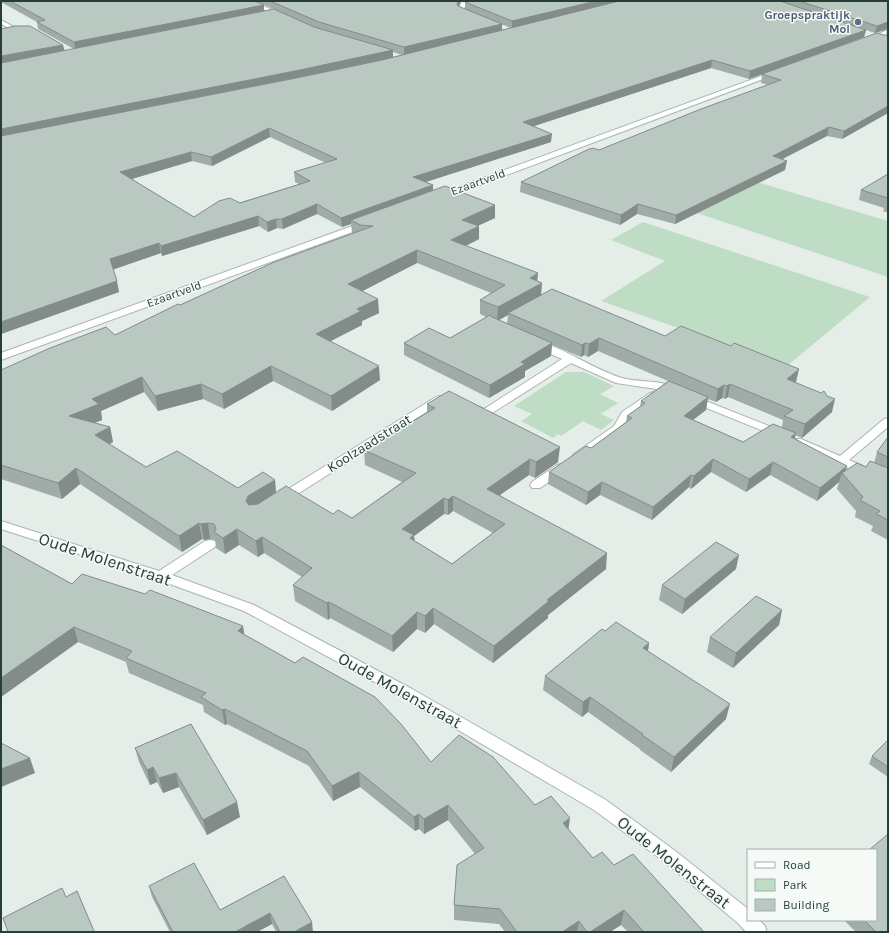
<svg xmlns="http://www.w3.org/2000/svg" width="889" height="933" font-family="Karla,sans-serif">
  <rect width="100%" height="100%" fill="#e5ede9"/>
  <path fill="#bfddc5" d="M747,179L888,221V277L688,210Z
    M643,222L870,297L787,366L601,301L665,261L611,240Z
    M566,372H584L614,386L600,394L618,403L601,414L614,420L601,430L583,421L561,436L558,434L553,438L521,421L532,414L514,406Z"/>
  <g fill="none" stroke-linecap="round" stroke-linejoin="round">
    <g stroke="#a8b5b0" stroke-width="2">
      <path id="minor" d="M243,1H251L287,16L282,17Z
        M462,1H468L463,10L473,15V17H469L457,11Z
        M1,20L18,29L19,30L14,31L1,24Z
        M888,30V34L866,42L863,40Z
        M775,71L778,73L777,74L445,198H442L438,196L439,194Z
        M366,221L370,224L369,226L1,360V353Z
        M536,341C566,348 592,369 622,378C637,383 671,379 681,392L676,395L663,390L616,383L571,363L489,415C482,417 473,413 468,408L474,405L484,409L562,359L532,346L531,344Z
        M654,392L659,395L658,397L631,416L623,430L582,460H574L572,457L574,454L614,426L622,412L650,393Z
        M440,396L446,399L444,401L285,502H277L275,499L277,496L436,397Z
        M693,396L784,432L786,434L784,436H776L689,401L687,399L689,397Z
        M888,418V427L849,460L888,477V486L793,443L791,441L793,439H801L840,456L884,419Z
        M561,464L565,465L567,468L565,471L540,488H532L530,485L532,482L557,465Z
        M1,521L159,571L205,541L210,540L215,541L217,544L215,547L172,575L254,605L412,689L606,800L678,853L748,909V920H759L765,926L767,932H746L739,924L666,863L594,810L402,697L244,611L156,579L1,529Z"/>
    </g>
    <use href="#minor" fill="#fff" fill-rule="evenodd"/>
  </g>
  <path fill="#a0aca7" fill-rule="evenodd" d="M1,1H461L459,7L465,9V2L466,1H888V113L842,139L827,136L782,159L785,170L675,224L637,214L620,225L520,192L521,182L599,150L768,85L761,83L762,74L886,35L887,29L875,33L866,30L864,37L749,79L711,68L534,126L551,142L426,182L433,185V190L495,218L477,226H479V239L466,246L537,281L541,295L665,336L796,382L795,383L832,412L802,438L795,435V438L846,471L866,467L874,463L877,452L888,437V540L871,531L873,526L855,517L856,511L837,489L839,482L817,501L770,475L746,492L711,472L691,489L689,487L652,520L600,495L586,505L548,484L549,472L591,448L626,422L627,416L640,407L641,401L668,381L598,351L588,357L584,355L581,357L552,345L551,356L525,371V377L489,398L404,355V343L450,338L486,317L480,314V300L491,293L417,263L362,291L379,313L362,321V325L331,341L380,380L332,411L273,381L224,409L203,399L158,411L144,392L101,411L102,420L94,423L110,427L113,442L109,444L146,467L238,488L275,480L276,493L333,514L352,518L402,482L365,465L364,450L427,412V404L558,462L535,478L529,475L500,495L606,569L548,615V618L493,663L434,624L425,633L417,629L393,652L330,618L328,620L295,601L293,585L302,577L264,553L258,557L239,545L225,554L216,548L215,540L210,539L204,540L202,539L182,552L80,484L62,499L1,479V370L115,335L180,305L353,234L352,233L351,224L342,227L317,214L283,229L277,228L268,232L259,226L162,256L161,253L113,269L119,292L1,334L64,51L74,49L38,29L37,22L1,2ZM257,2L274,9L264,11ZM502,25H504L510,28L502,30ZM393,52L402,55L393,57ZM270,137L326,163L294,172L295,182L299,184L194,217L131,179L192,161L212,166ZM508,315L507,324L499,320L503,318ZM728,397L783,420L782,427L743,442L693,420L706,410L708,399L716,402L722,398L725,399ZM453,511L493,533L452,564L415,541L414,536L444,514L448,515Z
    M888,174V213L883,211L884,208L859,200L861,190Z
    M1,545L72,584L243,626L244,634L431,762L535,805L569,830L593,858L614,865L704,932H628L621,925L610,932H505L499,924L454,920V905L475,854L448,820L424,834L419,829L415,831L360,787L333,801L309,766L227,724L225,725L204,712L203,705L129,673L126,662L78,642L1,697Z
    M736,569L682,614L659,600L662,585Z
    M782,610L779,625L733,668L707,652L710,637Z
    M605,631L649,643L648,651L726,719L671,772L640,750V749L588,712L582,717L543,690L545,676Z
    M191,724L240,817L207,835L179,787L163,793L157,782L150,785L139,762L135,748Z
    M888,740V777L869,764L872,756Z
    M284,876L313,932H276L272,924L257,932H170L152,897L149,886L220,910Z
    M844,920H876L888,932H856Z"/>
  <path fill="#828c88" d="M458,1H461L457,11V4Z
    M596,1H625L512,29V21Z
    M264,5V12L75,49L74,42Z
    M888,22V29L875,33L877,26Z
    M502,24V31L404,55V47Z
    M866,30L864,37L749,79L750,71Z
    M63,45L65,52L1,64V56Z
    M393,50V58L301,79L1,138V129Z
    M712,60L711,68L522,130L523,122Z
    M888,106V113L842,139L844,131Z
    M829,127L827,136L771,165L773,156Z
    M269,128L270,137L212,166L211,157Z
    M552,134L551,142L413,186V177Z
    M191,152L192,161L122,182L120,172Z
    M787,161L785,170L675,224L676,215Z
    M433,185V194L351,220V224L342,227L341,218Z
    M317,204V214L283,229L282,219Z
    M638,204L637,214L620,225L621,215Z
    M495,205V218L462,233V220Z
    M258,216L259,226L162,256L161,246Z
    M276,219L277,228L268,232L267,222Z
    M479,226V239L451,253V240Z
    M159,243L161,253L112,270L110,259Z
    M417,250V263L349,298L348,284Z
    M538,273L537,286L542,283L541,297L508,313V315L497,321L498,307L530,278Z
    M117,281L119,292L1,334V322Z
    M378,299L379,313L362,321V325L317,348L316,334L357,309Z
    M599,338L598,351L588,357L589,344Z
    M552,343L551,356L525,371V377L489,398L490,385L521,362Z
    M585,343L584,355L581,357L582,345Z
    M271,366L273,381L224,409L222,394Z
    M379,366L380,380L332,411L331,396Z
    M799,369L796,382L784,392L787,379Z
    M142,377L144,392L101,411L102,420L73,431L69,416L92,399Z
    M201,384L203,399L158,411L155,396Z
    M730,384L728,397L725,399L727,386Z
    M724,385L722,398L716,402L718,389Z
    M708,397L706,410L682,428L684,416Z
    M835,399L832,412L802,438L805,424Z
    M110,427L113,442L98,451L95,435Z
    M796,433L793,446L791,437Z
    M560,447L558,462L535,478L536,462Z
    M530,459L529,475L487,504V489Z
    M713,459L711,472L691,489L694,476Z
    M773,462L770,475L746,492L749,479Z
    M847,466L844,476L842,473L839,482L817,501L820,488Z
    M76,468L80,484L62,499L58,483Z
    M691,475L689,487L652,520L653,507Z
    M275,480L276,495L248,517L246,501L248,496Z
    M602,482L600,495L586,505L588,492Z
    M453,496V511L448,515V500Z
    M444,498V514L414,536L415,551L402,529Z
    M199,523L202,539L182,552L179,536Z
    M208,523L210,539L204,540L201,524Z
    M237,529L239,545L225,554L223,538Z
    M262,537L264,553L258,557L256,541Z
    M607,553L606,569L548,615V618L493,663L494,646L547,600Z
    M739,555L736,569L682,614L685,599Z
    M329,602L330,618L328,620L327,603Z
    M433,608L434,624L425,633V616Z
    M782,610L779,625L733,668L736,653Z
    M417,612V629L393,652L392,636Z
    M243,626L245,640L238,631Z
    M74,627L78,642L1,697V678Z
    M649,643L647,658L643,648Z
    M590,697L588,712L582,717L583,702Z
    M730,704L726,719L671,772L674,757Z
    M225,709L227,724L225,725L222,710Z
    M30,758L35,773L1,787V769Z
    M153,767L157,782L150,785L147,770Z
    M359,772L360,787L333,801L332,786Z
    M176,773L179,787L163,793L159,778Z
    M237,802L240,817L207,835L203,820Z
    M448,805V820L424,834V819Z
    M419,814V829L415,831L414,817Z
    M570,818L568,833L563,823Z
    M624,910L621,925L610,932H590Z
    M270,913L272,924L257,932H235Z
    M579,921L577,932H562Z
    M312,922L313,932H294Z"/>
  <path fill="#bac8c2" stroke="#828c88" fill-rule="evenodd" d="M10,1H255L264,5L74,42L37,22L45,20Z
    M270,1H458L457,4L458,6L502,24L404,47L319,22Z
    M466,1H596L512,21L465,2Z
    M619,1H780L866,30L750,71L712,60L523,122L552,134L413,177L433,185L341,218L317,204L282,219H276L267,222L258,216L161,246L159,243L110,259L117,281L1,322V136L301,77L382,60ZM269,128L337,159L294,172L310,181L240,203L230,198L219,201L194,217L120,172L191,152L211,157Z
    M799,1H888V22L877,26Z
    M274,9L314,27L393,50L300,70L1,129V63Z
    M15,26H30L63,45L1,56V29Z
    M877,33L888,36V106L844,131L829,127L773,156L787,161L676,215L638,204L621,215L521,182L589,149L593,148L599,150L701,109L781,80L762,74Z
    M888,174V198L861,190Z
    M445,186L495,205L462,220L479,226L451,240L538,273L530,278L542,283L498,307L480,300L505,285L417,250L348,284L378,299L357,309L361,311L316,334L379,366L331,396L271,366L222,394L201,384L155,396L142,377L92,399L99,404L69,416L110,427L95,435L146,467L177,451L238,488L263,472L275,480L248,496L246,501L249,505L258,504L286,486L333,514L338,510L352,518L416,473L364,450L435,408L427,404L449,391L560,447L536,462L530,459L487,489L607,553L547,600L549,601L494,646L433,608L425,616L417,612L392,636L329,602L327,603L293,585L312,568L262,537L256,541L237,529L223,538L214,532L216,529L214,524L208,523L201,524L199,523L179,536L76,468L58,483L1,465V370L50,348L106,327L115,335L178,304L180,305L272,263L373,226L360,225L351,220ZM453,496L505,524L452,564L410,538L414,535L402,529L444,498L448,500Z
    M552,289L665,336L681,326L731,346L734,343L799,369L787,379L821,393L824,391L827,396L835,399L805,424L784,416L793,410L730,384L727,386L724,385L718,389L599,338L589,344L585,343L582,345L508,313Z
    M490,315L492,317L552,343L521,362L525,364L490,385L404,343L429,328L450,338Z
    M669,381L708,397L684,416L743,442L773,424L796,433L791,437L847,466L820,488L773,462L749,479L713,459L694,476L691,475L653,507L602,482L588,492L549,472L586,446L591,448L632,418L627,416L645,403L641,401Z
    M888,437V457L877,452Z
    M870,461L888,468V520L876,514L880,511L860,500L863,497L842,473L857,463L866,467Z
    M716,542L739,555L685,599L662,585Z
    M1,545L72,584L82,574L145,594L150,590L243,626L238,631L295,663L303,657L375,697L401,724L431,762L459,735L493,757L535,805L551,796L570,818L563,823L593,858L602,852L614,865L633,854L704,932H644L624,910L590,932H587L579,921L562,932H517L500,909L454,905L457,865L484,848L448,805L424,819L419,814L414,817L359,772L332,786L307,751L225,709L222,710L201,697L206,693L126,658L132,651L74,627L1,678Z
    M756,596L782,610L736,653L710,637Z
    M616,622L649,643L643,648L730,704L674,757L642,735L643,734L590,697L583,702L545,676L602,629L605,631Z
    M191,724L237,802L203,820L176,773L159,778L153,767L147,770L135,748Z
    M888,740V767L872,756Z
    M1,743L30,758L1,769Z
    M888,834V932H876L864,920H876V850H869Z
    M194,863L220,910L284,876L312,922L294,932H280L270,913L235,932H180V931L178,932H173L149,886Z
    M62,888L66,897L77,891L94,931L91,932H8L3,918Z"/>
  <circle fill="#5c6f8a" stroke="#f5faf7" stroke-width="1.5" cx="858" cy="22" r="4"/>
  <g text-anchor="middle" stroke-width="3" stroke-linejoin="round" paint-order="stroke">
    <g font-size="12" font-weight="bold" fill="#4e5e75" stroke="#f5faf7" text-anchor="end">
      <text x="850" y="19">Groepspraktijk<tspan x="850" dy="14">Mol</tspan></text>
    </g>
    <g font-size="12" fill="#253f36" stroke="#f5faf7">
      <text transform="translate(478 182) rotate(-20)" y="4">Ezaartveld</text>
      <text transform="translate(174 294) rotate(-20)" y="4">Ezaartveld</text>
    </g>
    <g font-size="14" fill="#253f36" stroke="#f5faf7">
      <text transform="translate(369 443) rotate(-32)" y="5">Koolzaadstraat</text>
    </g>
    <g font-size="17" fill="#253f36" stroke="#f5faf7">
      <text transform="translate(105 559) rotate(18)" y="6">Oude Molenstraat</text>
      <text transform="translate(400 690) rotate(29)" y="6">Oude Molenstraat</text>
      <text transform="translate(674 862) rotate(38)" y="6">Oude Molenstraat</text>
    </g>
  </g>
  <rect width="889" height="933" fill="none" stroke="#253f36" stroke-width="4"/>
  <rect x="747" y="849" width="130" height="72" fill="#f5faf7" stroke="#a2afaa"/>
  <rect x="755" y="862" width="20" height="6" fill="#ffffff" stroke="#a2afaa"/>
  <text x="783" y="869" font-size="12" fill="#253f36">Road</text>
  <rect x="755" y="879" width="20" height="12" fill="#bfddc5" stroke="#a2afaa"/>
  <text x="783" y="889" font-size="12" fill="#253f36">Park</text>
  <rect x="755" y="899" width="20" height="12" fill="#bac8c2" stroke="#a2afaa"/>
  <text x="783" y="909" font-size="12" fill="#253f36">Building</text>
</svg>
